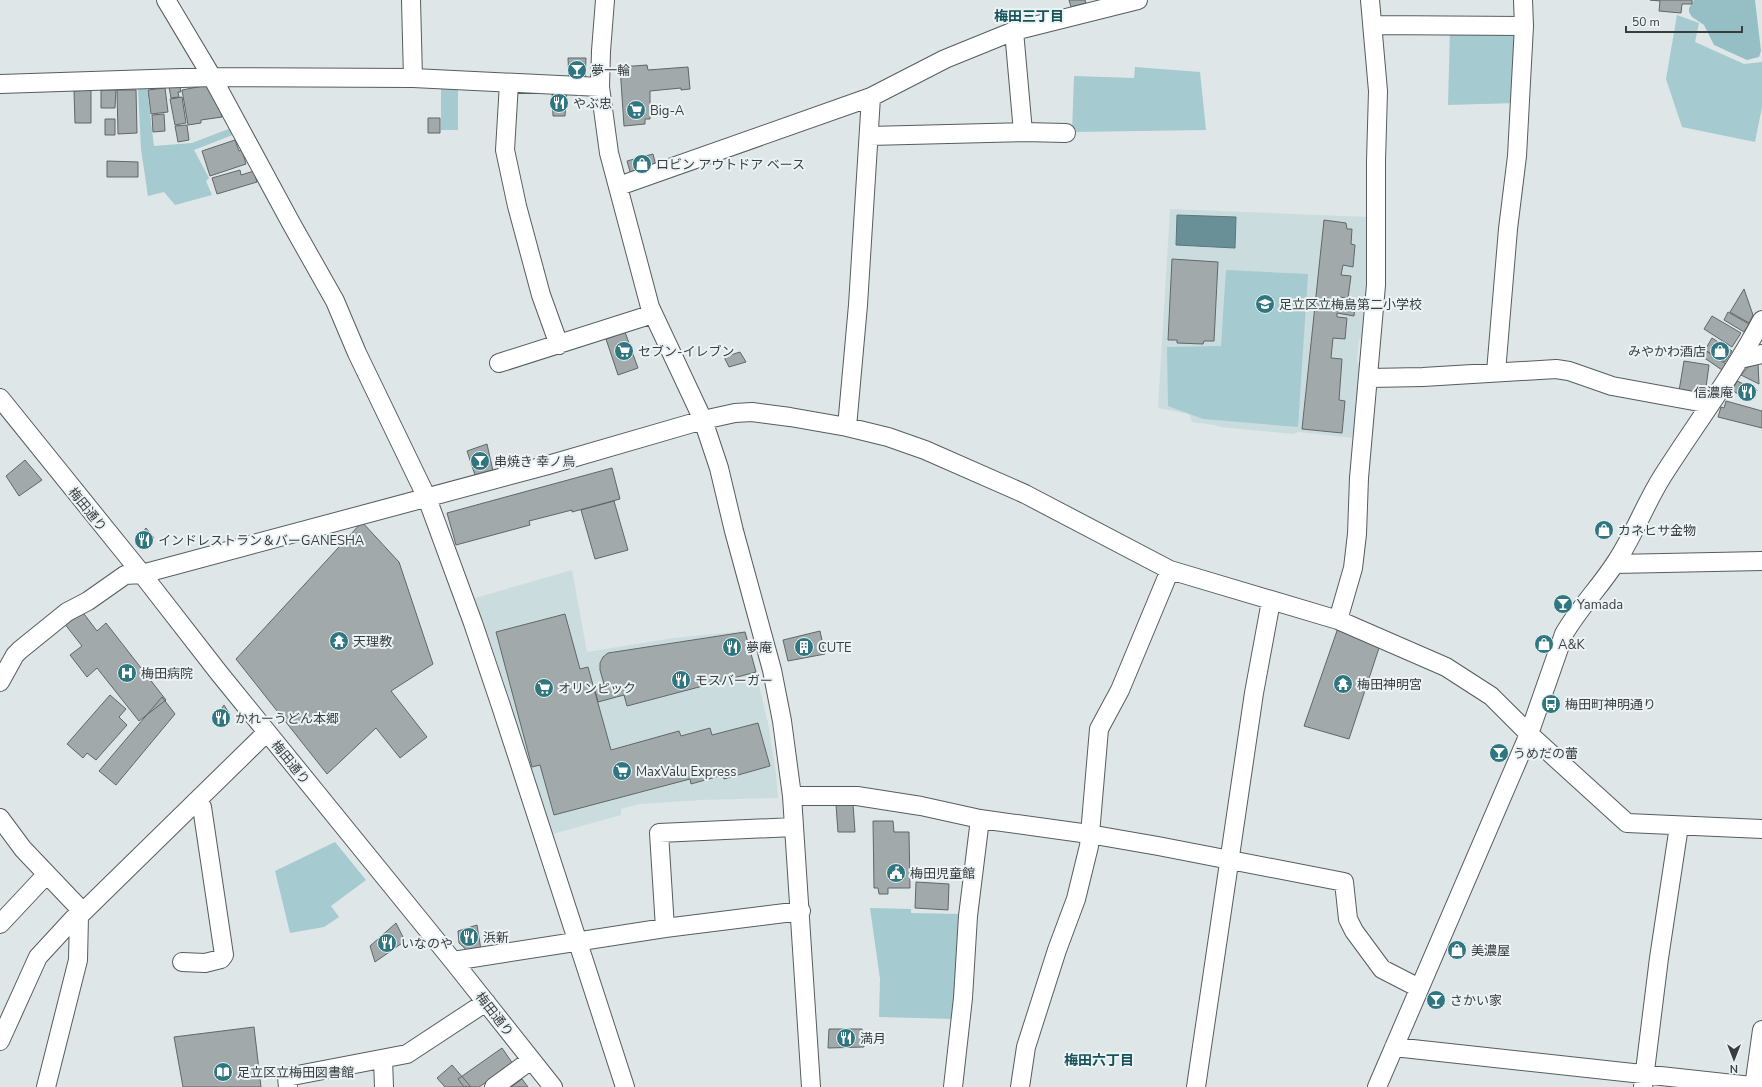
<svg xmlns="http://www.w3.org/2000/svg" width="1762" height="1087" font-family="'Nunito Sans','Noto Sans JP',sans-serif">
  <rect width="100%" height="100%" fill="#dee6e7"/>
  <path fill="#cbdcdf" d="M1170,209L1368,217V269L1363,340H1359L1357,363H1361L1354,438L1299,432L1292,434L1220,427L1215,425L1192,422L1189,414L1158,408Z
    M572,570L587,652L673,638L746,631L768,723L776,774L778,798L701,800L640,804L621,809V815L553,834L504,696L475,598Z"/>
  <path fill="#a5cad0" d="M1677,15L1699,23L1695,42L1744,64L1762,62V107L1755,142L1682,127L1666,79Z
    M1450,30L1517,32L1515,103L1448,105Z
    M1135,67L1200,72L1206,130L1072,132L1074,76L1134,78Z
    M441,87H458V130H441Z
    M138,88H147L154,146L192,143L231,128L235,134L194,150L209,178L206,181L212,195L175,205L164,192L148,196L141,149Z
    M1226,270L1308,274L1298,427L1203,419L1168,406L1167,347L1221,346Z
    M335,842L366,880L331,906L339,917L324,927L290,933L275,871Z
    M870,908L911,909V913L960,914L954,1019L879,1017L880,979Z"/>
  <path fill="#96bfc5" d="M1694,0H1755L1761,51L1759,57L1747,60L1714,45L1704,25L1692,17L1689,12V8Z"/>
  <path fill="#689096" stroke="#5a777b" d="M1177,215L1236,217L1235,248L1176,245Z"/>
  <path fill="#a2a9ab" stroke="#606768" d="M1069,0H1085L1086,3L1071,7Z
    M1650,0H1692V4H1682L1681,13L1659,11L1660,1Z
    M568,58H586L585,81L569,82Z
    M647,65L648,70L688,67L690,89L681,90V88L650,91V119H645V124L624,126L620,67Z
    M208,85L220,108L222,117L201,120V123L188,125L182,90Z
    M169,87H180L181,92H178L179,97L171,98Z
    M165,88L168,112L151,114L148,90Z
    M552,89L567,90L565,116H553Z
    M91,90V123H75L74,91Z
    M101,90H116L115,108H101Z
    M117,90H136L137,133L118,134Z
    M182,97L186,123L175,125L170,99Z
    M164,114L165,131L153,132L152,115Z
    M428,118H440V133H428Z
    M105,119H115V135H105Z
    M187,125L189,140L178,142L175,126Z
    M235,140L239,151L242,150L246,164L210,176L202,151Z
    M653,154L656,166L631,175L627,161Z
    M107,161L138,162V177H107Z
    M240,170L241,175L254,171L257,182L217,194L212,178Z
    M1324,220L1346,223L1347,229H1352L1351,244L1355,245L1353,267L1343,265L1341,275L1351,276L1348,298L1339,297L1340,300L1355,302L1354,316L1337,313V317L1347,318L1345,339L1333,338L1331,358L1342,359L1339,400L1345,401L1342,433L1302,429Z
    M1172,259L1218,262L1214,341H1204L1203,344L1177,343V340H1168Z
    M1744,289L1753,315L1749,323L1730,312Z
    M1728,312L1749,324L1744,332L1724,320Z
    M1712,316L1741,333L1732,347L1704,329Z
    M625,332L638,368L618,375L606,339Z
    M1712,338L1732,351L1725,362L1705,350Z
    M1706,351L1726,364L1722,370L1703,357Z
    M740,352L746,362L729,367L724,357Z
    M1684,361L1709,365L1705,395L1679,391Z
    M1758,364L1759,384L1741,375L1748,367Z
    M1737,381L1757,390L1752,400L1732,391Z
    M1726,401L1762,411V428L1718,417L1721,407L1724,408Z
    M487,444L493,471L475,475L467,451Z
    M25,460L42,480L19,496L6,476Z
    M612,468L620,499L572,512V510L529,521L530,525L456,545L447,513Z
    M614,501L628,550L595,559L581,510Z
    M362,522L399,562L433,664L391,691L427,737L400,758L376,728L327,774L236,659Z
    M146,528L154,538L142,549L136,542Z
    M81,610L97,631L106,623L166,700L139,721L97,668L87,677L70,655L82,646L64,623Z
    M565,614L580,669L588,667L611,750L679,731L681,736L710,728L712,735L758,723L770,766L724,779L723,775L691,784L690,779L554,815L540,765L532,767L496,632Z
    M1339,625L1381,642L1349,739L1304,726Z
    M820,631L825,654L788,661L783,640Z
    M745,632L756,672L627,706L624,695L598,702L594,687L604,684L600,670V663L603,657L608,653Z
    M110,695L126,709L119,717L127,725L96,760L87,753L83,758L67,744Z
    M162,697L175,714L116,785L99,771Z
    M224,705L230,715L222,724V727L213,721Z
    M853,804L855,832H838L836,805Z
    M873,821H893L894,832H909L910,888H888V894H879L878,888H874Z
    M916,882L949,884L948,910L915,908Z
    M396,923L405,941L375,962L370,946Z
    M477,925L481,950L471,954L459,943L458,931Z
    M254,1027L261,1087H183L174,1037Z
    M829,1029H862L864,1047L828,1048Z
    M502,1048L513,1064L479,1087H464L458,1079Z
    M452,1065L471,1087H445L437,1078Z
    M522,1079L528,1087H511Z"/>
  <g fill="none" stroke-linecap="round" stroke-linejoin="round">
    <g stroke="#565d5e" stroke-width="20">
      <path id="minor" d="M166,0L212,77L291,223L335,301L357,353L427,498L473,623L501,706L625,1087
        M411,0L413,78
        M605,0L601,51L600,87L609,153L650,307L703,420L719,468L734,531L772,670L782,721L792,796L811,1087
        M1372,25L1524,26
        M1014,31L1023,132
        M509,83L505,150L517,206L541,295L559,345
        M0,84L212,77L413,78L600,87
        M869,136L1023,132L1066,133
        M619,186L871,97L945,59L1014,31L1138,0
        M1740,359L1762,354
        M499,363L653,314
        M1496,372L1508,229L1517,156L1524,26L1523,0
        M1369,378L1423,377L1556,369L1569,371L1612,386L1710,404
        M0,398L142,574L219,673L453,961L553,1087
        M847,427L858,305L871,97
        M1615,564L1762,561
        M1338,620L1353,568L1357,534L1359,478L1376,285V161L1378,91L1370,0
        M0,682L15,655L20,650L67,612L88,601L125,575L142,574L548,465L703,420L735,413L752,412L790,417L847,427L888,437L925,450L1025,494L1170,570L1338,620L1446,667L1491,696L1529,734L1627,823L1762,829
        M792,796H857L921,806L980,819L1089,834L1158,846L1344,882L1348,919L1354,931L1382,969L1419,988
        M0,818L23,849L83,912
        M0,924L46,875
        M665,928L659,833L794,827
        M453,961L665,928L801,911
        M182,962L205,963L221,959L224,955L202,807L196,801
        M0,1041L38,957L73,919L79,916L267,732
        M1394,1047L1762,1087
        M383,1059L384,1087
        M46,1087L78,960L79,916
        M288,1087L287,1077L407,1054L486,1002
        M494,1087L531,1060
        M953,1087L963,998L968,916L980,819
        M1020,1087L1026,1047L1057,950L1076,899L1089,846L1099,729L1120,690L1170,570
        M1196,1087L1254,693L1271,601
        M1377,1087L1529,734L1564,634C1579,608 1600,587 1616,562C1634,535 1645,504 1662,477C1695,425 1733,375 1762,320
        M1643,1087L1659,958L1679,826
        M1754,1087L1762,1030"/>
    </g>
    <use href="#minor" stroke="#fff" stroke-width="18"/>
  </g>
  <defs>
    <g id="bar-disc" transform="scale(1)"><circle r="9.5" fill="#2f7680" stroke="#ebf3f5"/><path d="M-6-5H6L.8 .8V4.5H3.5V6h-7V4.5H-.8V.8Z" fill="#fff"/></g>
    <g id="restaurant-disc" transform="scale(1)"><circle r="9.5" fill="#2f7680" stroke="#ebf3f5"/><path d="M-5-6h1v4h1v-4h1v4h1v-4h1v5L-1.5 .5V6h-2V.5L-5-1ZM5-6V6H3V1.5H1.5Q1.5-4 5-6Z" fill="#fff"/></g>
    <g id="supermarket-disc" transform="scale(1)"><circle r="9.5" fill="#2f7680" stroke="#ebf3f5"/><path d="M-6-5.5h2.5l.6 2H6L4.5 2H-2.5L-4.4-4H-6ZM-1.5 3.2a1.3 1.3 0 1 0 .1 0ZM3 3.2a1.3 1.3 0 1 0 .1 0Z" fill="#fff"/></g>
    <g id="shop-disc" transform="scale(1)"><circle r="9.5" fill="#2f7680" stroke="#ebf3f5"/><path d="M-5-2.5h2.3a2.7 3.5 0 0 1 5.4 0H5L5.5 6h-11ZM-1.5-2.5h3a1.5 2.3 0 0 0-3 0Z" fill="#fff"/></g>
    <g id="school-disc" transform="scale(1)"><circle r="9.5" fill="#2f7680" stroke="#ebf3f5"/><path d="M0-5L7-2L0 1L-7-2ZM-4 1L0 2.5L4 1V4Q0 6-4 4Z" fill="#fff"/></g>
    <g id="temple-disc" transform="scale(1)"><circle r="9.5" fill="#2f7680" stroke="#ebf3f5"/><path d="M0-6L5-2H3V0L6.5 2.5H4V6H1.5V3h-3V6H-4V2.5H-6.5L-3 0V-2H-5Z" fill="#fff"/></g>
    <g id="building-disc" transform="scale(1)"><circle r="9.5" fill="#2f7680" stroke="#ebf3f5"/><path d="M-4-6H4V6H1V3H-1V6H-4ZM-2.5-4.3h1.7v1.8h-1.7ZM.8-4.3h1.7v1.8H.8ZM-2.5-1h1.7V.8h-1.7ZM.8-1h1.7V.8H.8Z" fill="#fff"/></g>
    <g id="hospital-disc" transform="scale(1)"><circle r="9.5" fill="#2f7680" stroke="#ebf3f5"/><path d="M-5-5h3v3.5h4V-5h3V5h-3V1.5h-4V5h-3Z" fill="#fff"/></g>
    <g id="bus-disc" transform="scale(1)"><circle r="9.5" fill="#2f7680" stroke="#ebf3f5"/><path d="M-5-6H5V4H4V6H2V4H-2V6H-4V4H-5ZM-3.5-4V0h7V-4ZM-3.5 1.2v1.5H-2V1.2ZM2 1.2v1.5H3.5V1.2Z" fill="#fff"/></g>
    <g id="civic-disc" transform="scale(1)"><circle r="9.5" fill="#2f7680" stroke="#ebf3f5"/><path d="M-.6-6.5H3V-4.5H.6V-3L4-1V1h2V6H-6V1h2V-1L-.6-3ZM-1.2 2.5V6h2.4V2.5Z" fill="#fff"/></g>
    <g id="library-disc" transform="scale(1)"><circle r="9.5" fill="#2f7680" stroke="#ebf3f5"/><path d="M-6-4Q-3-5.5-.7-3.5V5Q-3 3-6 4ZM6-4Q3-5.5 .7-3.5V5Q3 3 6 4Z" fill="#fff"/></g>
  </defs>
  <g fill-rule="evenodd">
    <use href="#bar-disc" x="577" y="70"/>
    <use href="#restaurant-disc" x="559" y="103"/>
    <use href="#supermarket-disc" x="636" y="110"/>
    <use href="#shop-disc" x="642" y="164"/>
    <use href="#school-disc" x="1265" y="304"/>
    <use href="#supermarket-disc" x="624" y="351"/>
    <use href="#shop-disc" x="1720" y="351"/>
    <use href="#restaurant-disc" x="1747" y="392"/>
    <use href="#bar-disc" x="480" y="461"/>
    <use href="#shop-disc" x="1604" y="530"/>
    <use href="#restaurant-disc" x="144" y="540"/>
    <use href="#bar-disc" x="1563" y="604"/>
    <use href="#temple-disc" x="339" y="641"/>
    <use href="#shop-disc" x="1544" y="644"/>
    <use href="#restaurant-disc" x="732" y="647"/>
    <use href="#building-disc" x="804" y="647"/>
    <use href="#hospital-disc" x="127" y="673"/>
    <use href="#restaurant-disc" x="681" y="680"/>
    <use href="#temple-disc" x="1343" y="684"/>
    <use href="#supermarket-disc" x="544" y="688"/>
    <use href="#bus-disc" x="1551" y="704"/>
    <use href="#restaurant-disc" x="221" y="718"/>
    <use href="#bar-disc" x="1499" y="753"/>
    <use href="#supermarket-disc" x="622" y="771"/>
    <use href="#civic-disc" x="896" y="873"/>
    <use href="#restaurant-disc" x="469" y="937"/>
    <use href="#restaurant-disc" x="387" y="943"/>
    <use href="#shop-disc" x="1457" y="950"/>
    <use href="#bar-disc" x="1436" y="1000"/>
    <use href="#restaurant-disc" x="846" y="1038"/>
    <use href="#library-disc" x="223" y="1072"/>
  </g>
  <g text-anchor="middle" stroke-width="4" stroke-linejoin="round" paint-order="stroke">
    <g font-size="13" fill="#3a3d3d" stroke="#ebf3f5" text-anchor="start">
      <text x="591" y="75">夢一輪</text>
      <text x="573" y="108">やぶ忠</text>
      <text x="650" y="115">Big-A</text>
      <text x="656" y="169">ロビン アウトドア ベース</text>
      <text x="1279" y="309">足立区立梅島第二小学校</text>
      <text x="638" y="356">セブン-イレブン</text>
      <text x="1706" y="356" text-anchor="end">みやかわ酒店</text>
      <text x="1733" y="397" text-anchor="end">信濃庵</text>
      <text x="494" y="466">串焼き 幸ノ鳥</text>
      <text x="1618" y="535">カネヒサ金物</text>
      <text x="158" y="545">インドレストラン＆バーGANESHA</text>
      <text x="1577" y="609">Yamada</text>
      <text x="353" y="646">天理教</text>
      <text x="1558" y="649">A&amp;K</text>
      <text x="746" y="652">夢庵</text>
      <text x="818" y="652">CUTE</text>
      <text x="141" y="678">梅田病院</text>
      <text x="695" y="685">モスバーガー</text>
      <text x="1357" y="689">梅田神明宮</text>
      <text x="558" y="693">オリンピック</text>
      <text x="1565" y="709">梅田町神明通り</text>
      <text x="235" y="723">かれーうどん本郷</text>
      <text x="1513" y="758">うめだの蕾</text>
      <text x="636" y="776">MaxValu Express</text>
      <text x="910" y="878">梅田児童館</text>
      <text x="483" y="942">浜新</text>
      <text x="401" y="948">いなのや</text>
      <text x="1471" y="955">美濃屋</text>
      <text x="1450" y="1005">さかい家</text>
      <text x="860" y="1043">満月</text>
      <text x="237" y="1077">足立区立梅田図書館</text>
    </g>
    <g font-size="13" fill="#3a3d3d" stroke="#ebf3f5">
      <text transform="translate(88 509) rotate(51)" y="5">梅田通り</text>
      <text transform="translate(291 762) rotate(51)" y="5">梅田通り</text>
      <text transform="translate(495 1014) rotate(52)" y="5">梅田通り</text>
    </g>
    <g font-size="14" font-weight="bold" fill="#17525a" stroke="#ebf3f5">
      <text x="1029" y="21">梅田三丁目</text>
      <text x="1099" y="1065">梅田六丁目</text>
    </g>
  </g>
  <g transform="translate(1734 1059) rotate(180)" stroke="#ebf3f5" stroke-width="3" paint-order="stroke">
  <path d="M0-3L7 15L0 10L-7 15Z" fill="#3a3d3d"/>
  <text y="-6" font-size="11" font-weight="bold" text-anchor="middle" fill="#3a3d3d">N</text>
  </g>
  <path d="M1626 26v6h116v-6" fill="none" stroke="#3a3d3d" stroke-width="2"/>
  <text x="1632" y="26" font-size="12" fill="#3a3d3d" stroke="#ebf3f5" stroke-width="3" paint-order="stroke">50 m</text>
</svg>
